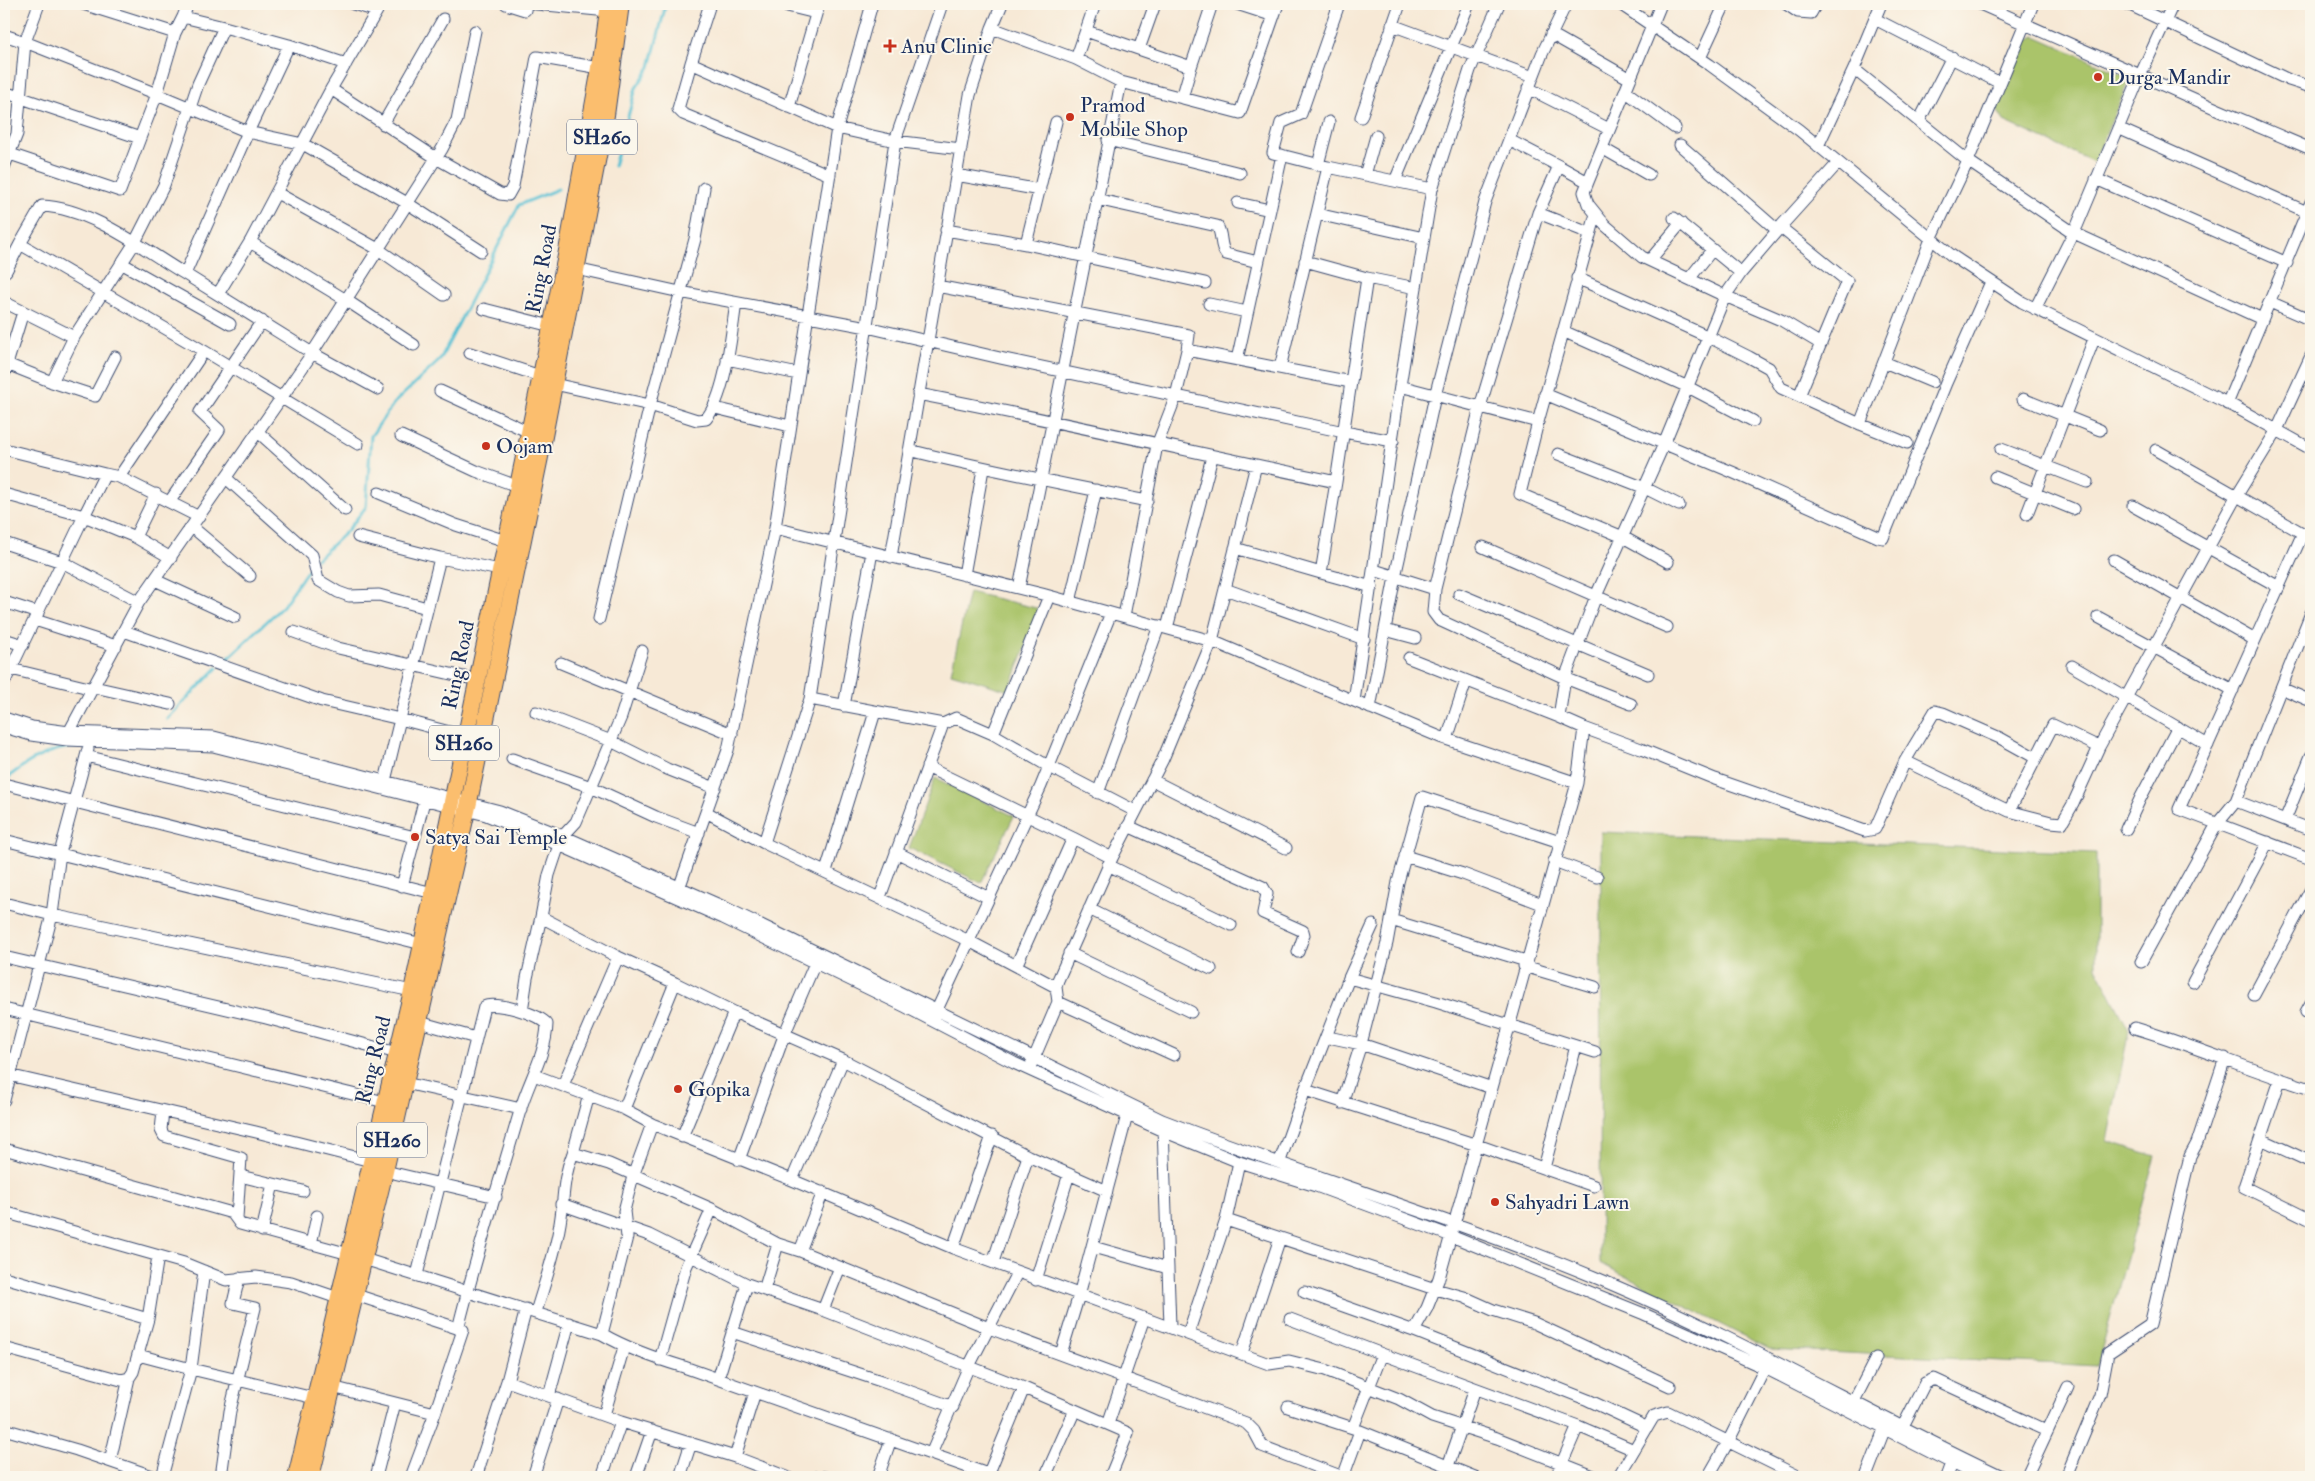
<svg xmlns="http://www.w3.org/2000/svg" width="2315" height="1481" font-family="'IM FELL Double Pica',serif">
  <rect width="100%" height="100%" fill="#fbf7ec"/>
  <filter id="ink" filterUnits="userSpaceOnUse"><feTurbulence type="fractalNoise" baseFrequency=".02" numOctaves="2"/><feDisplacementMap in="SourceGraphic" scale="10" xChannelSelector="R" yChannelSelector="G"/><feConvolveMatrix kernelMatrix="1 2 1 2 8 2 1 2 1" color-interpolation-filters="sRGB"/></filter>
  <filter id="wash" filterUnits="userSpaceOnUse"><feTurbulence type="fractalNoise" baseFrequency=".0096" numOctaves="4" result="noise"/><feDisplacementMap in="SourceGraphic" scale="20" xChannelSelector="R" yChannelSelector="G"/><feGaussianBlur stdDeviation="1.12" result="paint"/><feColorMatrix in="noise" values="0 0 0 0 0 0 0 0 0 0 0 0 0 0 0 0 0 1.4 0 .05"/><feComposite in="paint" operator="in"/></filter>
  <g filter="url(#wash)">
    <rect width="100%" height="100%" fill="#f7e9d6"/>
    <path fill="#aac46a" stroke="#627a64" d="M2035,36L2130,78L2094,162L2004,121L1997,110L2026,41Z
      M969,592L1040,609L1009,691L951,673Z
      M935,778L1014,816L981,883L909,848Z
      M1601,832L2096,853V967L2129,1030L2107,1141L2155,1156L2097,1366L1769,1349L1600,1263Z"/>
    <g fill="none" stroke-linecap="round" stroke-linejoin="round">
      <path stroke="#57c0d3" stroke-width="3" d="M614,166L636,88L650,67L666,4
        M317,559L347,531L366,507L371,436L394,403L440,360L519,205L558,189
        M224,662L283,606L311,565
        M167,719L217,668
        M5,780C27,761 50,748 80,746"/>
    </g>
  </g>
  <g filter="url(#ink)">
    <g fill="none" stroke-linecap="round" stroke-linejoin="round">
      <g stroke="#3c4b70" stroke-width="13">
        <path id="minor" d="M83,4L175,33
          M506,4L525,10L526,4
          M536,4L608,11
          M710,4L691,63L837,128L775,528
          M779,4L816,13
          M872,4L837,128L895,141L961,149
          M1237,4L1274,16
          M1620,4L1710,65L1799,130L1951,255L2022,302L2235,407L2311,449
          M1786,4L1798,12L1811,13L1816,4
          M1980,4L2219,110L2311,149
          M2128,4L2289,80L2311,87
          M183,17L188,4
          M1875,19L2000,83
          M1392,25L1533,77
          M992,28L1076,59L1121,82L1019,588
          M1086,31L1191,67L1212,4
          M1551,34L1630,79
          M4,35L25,42L17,134L4,167
          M289,45L346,64
          M1139,49L1155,4
          M1700,58L1725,4
          M1076,59L1095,4
          M691,63L678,109L683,114L830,175
          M1854,69L1968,161L2074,233L2262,319
          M1121,82L1240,113L1278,4
          M1528,88L1609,129
          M331,89L377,11L353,4
          M1625,91L1675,128
          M4,92L140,138L120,191L4,152
          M1182,98L1191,67
          M789,107L819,4
          M1361,117L1400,4
          M1919,121L1952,57
          M1056,122L1026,244L1205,283
          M383,124L443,19
          M2118,128L2307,212
          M140,138L157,94L248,132L303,144L407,203L481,251
          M1108,140L1240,173
          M1509,140L1559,166L1538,213L1480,407L1435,589L1433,612L1439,620L1565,678L1631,704
          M1680,145L1777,230
          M1818,146L1854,69L1881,4
          M1602,148L1649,175
          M1318,165L1329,122
          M1559,166L1588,182L1661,4
          M1328,167L1432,189
          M956,175L1040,190
          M1365,175L1376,136
          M2096,179L2287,263
          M1395,181L1469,4
          M1588,182L1584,192L1588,204L1605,225L1642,257L1725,296L1781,320L1821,344
          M277,193L378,249L444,295
          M1096,199L1217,226C1223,234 1219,246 1226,254L1258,262
          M1238,203L1270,210
          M1538,213L1589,233
          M1317,214L1424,238
          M1674,218L1741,273
          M1780,227L1847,281L1799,396L1860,424L1931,239L1968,161L2033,4
          M946,230L1026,244
          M250,242L346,300L414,345
          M1650,260L1681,223
          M1305,261L1367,278
          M121,263L230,324
          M576,269L680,292L867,327L1000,358L1344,432L1393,441
          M6,271L20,244
          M185,274L312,353L378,389
          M1577,278L1709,337L1749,357L1769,368L1781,388L1799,396
          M1689,279L1712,250
          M937,286L1189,335L1187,350
          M218,294L250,242L331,89L436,158L500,194L508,195L513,186L537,57L600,68
          M4,302L74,337L134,244L164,185L198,84L224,27L183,17L175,33L157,94L25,42L39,4
          M2270,302L2311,320
          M1209,304L1247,312
          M484,309L551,326
          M2035,309L2077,226L2140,76L2173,4
          M1563,331L1688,387L1753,421
          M204,351L358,444
          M4,353L7,364L52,382L95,396L115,357
          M470,353L540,376
          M727,359L798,374
          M1237,360L1282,155
          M1884,362L1932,382
          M1280,368L1328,167L1273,153L1281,123L1301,114L1339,4
          M4,374L23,312
          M52,382L74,337
          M554,384L650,405L697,420L706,419C726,395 731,335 736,303
          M1400,386L1538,422L1596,214
          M440,391L529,432
          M918,394C1058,421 1197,453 1336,482L1351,382
          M1545,394L1732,472L1878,537L1883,538L1946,383L1991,282
          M2023,399L2100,430
          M2227,404L2311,202
          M715,408L790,426
          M1538,422L1520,494L1623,537L1668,562
          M1860,424L1907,443
          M258,432L345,510
          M401,436L476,471L517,486
          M4,449L105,474L84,516L4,494
          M2001,449L2087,482
          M909,450C987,470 1067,484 1147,501
          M2156,450L2311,538
          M1558,454L1645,488L1679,505
          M1256,465L1212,641L1354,701L1400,386L1432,189L1470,70L1499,4
          M105,474L119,477L204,351L20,244L42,206C91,208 143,249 185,274L248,132L289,45L224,27
          M119,477L199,517
          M1995,477L2073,509
          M226,478L312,555L318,580L338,592L349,596L379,595L427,608
          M1336,482L1321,573L1372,587
          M379,493L456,525L506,541
          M170,501L219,430L200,412L262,321
          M2133,506L2279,587
          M2027,514L2094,339
          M192,527L250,576
          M2303,533L2179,809L2311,859
          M135,537L156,494
          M358,537L440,558L400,719L465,736
          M4,543L62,562L139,602
          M1483,547L1667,627
          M1235,548L1321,573
          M891,557L970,95L992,28L1002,4
          M440,558L500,570
          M2114,560L2255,640
          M1374,570L1435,589
          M964,575L983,469
          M155,580L235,617
          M1225,589L1364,639
          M1459,594L1648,674
          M4,602L38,613
          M1070,602L1096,490
          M2311,613L2236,801L2311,830
          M1124,616L1157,445L1176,396L1187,350L1351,382L1367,278L1416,288
          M2098,617L2233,690
          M599,619L650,405L695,239L704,188
          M35,620L116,646
          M1167,628L1212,457
          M1385,630L1415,638
          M124,631L322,701L400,719L385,781
          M294,632L338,648L477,680
          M4,639L23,645
          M1409,658L1559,717
          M561,663L732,734
          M2072,666L2208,745
          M11,669L93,689
          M4,683L84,516L135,537L171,558
          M94,687L170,704
          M2281,688L2311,701
          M810,699L943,724L956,718L993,734L1049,596
          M1354,701L1440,737L1577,783
          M844,706L872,552
          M1370,708L1395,577L1435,396L1485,202L1542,54L1566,4
          M536,712L611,741L667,769L715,788
          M4,718L32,727L69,732L214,737L500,811L563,836L724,907L1162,1120C1307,1176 1456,1219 1599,1279C1738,1337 1868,1413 2004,1477
          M4,727L31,735L67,740L213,746L486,815L559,845L723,918L906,1007L1014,1063L1163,1131L1239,1162L1316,1186L1451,1236L1644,1314L1765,1368L1979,1477
          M1584,728L1641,749L1715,779L1865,831L1875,829L1905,761L2009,811L2053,725L2099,747L2237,495L2277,430L2311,356
          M69,732L139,602L309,358L442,149L457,120L475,31
          M993,734L1048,766L1135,811
          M1447,739L1466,681
          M86,756L415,837L402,886
          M512,759L591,787L656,817L699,833
          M1905,761L1935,711L1943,713L2000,738L2036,758
          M927,767L1073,838L1016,966
          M1152,780L1286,848
          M4,784L433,893
          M1098,793L1159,626
          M2009,811L2051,822L2062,823L2073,804L2099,747
          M706,812L764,843L969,941L1056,987
          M2285,820L2311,756
          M1128,826L1263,887L1267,894L1263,913L1303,931L1304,935L1298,952
          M2126,829L2141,797L2178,727
          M415,837L426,793
          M1073,838L1112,858
          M4,840L422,944
          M764,843L810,699L895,141L942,4
          M896,852L989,898
          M1405,856L1463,874L1542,904
          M1554,861L1597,877
          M1108,865L1231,925
          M826,871L875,712
          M677,894L728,750L775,528L1042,594L1212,641L1163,759L1112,858L1058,980L1056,987L1058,1002L1032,1063
          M880,897L943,724
          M4,903L52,915L412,991
          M1089,909L1211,969
          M1391,920L1526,961
          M1069,953L1191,1012
          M4,957L266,1018L397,1053
          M618,957L541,917L549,875L559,845L563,836L576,822L621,717L642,651
          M2141,962L2217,824L2236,801
          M1524,966L1595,987
          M1349,978L1436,1002L1595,1052
          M2193,982L2268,842
          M675,983L734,1012L843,1060L1028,1156L1107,1191
          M2254,995L2311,889
          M1058,1002L1174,1055
          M4,1009L385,1102
          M522,1011L527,978L541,917
          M2306,1012L2311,1003
          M934,1016L1041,786L1111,613
          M419,1022L476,1038
          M2135,1028C2195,1046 2252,1071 2311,1089
          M1328,1037L1361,1044L1492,1088
          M4,1074L256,1132L371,1161
          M534,1075L624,1109L652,1124L792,1180L953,1248L1269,1364L1289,1361L1325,1370L1399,1399L1432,1417L1497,1438L1596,1477
          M2280,1080L2244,1187L2311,1220
          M405,1083L521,1109
          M563,1085L618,957L675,983L624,1109
          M1305,1090L1349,978L1373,925
          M589,1095L573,1153L609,1164L712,1209L778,1244L800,1251L989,1328L1246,1423L1254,1431L1262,1446L1343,1477L1360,1431
          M4,1100L52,915L60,853L88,749
          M1342,1103L1361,1044L1387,943L1398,882L1422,797L1560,842
          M163,1111L161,1130L164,1136L241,1158L237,1218
          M1163,1127L1170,1326
          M682,1137L734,1012
          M2261,1139L2311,1162
          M4,1149L232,1213L240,1224L349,1254
          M739,1160L785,1033L818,956
          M1280,1161L1305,1090L1477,1145L1594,1186
          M1544,1168L1576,1046
          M385,1171L496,1197
          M240,1176L303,1191
          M792,1180L843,1060
          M561,1204L649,1235L747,1284L718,1379
          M4,1212L184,1263L226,1280L256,1277L291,1282L338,1298
          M1226,1220L1435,1289L1464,1297L1493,1310L1534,1323L1670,1386
          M262,1231L273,1184
          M311,1244L317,1216
          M1093,1247L1168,1268
          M953,1248L992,1136
          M800,1251L823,1192
          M364,1259L602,1334C628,1349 654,1358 684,1367L996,1477
          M993,1262L1028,1156
          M204,1271L191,1369L314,1398
          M417,1275L484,1007C496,1001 539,1014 547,1024C546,1055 528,1082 520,1111C499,1183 476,1256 458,1329
          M4,1277L148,1319L133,1372L129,1378L121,1380L4,1348
          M1036,1280L1069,1174
          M747,1284L823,1310L1024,1388
          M764,1290L778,1244
          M1304,1292L1414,1331
          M823,1310L840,1267
          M536,1312C544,1285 554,1257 559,1229C565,1199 561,1183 573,1153
          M148,1319L158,1256
          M1290,1319L1382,1354
          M732,1332L881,1381L953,1407
          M602,1334L627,1237L624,1211L633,1176L652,1124
          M1188,1334L1226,1220L1239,1162
          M1242,1353L1280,1238
          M1061,1354L1079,1295L1129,1108
          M138,1355L191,1369L162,1477
          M660,1360L686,1267L712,1209
          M507,1381L621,1422L735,1457L787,1477
          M332,1387L435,1413L463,1330L356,1295
          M549,1396L569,1323
          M1854,1401L1876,1358
          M1288,1407L1353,1428L1475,1477
          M1075,1410L1128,1433L1110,1477
          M604,1415L624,1347
          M1108,1424L1144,1318
          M1646,1427L1588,1400L1414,1331L1427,1308L1439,1278L1577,783L1584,728L1559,717L1565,678L1596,596L1664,444L1725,296L1741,273L1782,225L1838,163
          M1353,1428L1382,1354L1578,1426L1634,1450
          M1902,1428L1925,1383L1934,1379L2047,1431
          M4,1429L77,1450L155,1477
          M931,1454L969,1366L1017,1273
          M735,1457L755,1392
          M110,1461L129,1378
          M1448,1466L1475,1389
          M988,1475L1024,1388L1075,1410L1045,1477
          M221,1477L230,1411L255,1308L233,1303L239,1278
          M376,1477L395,1403
          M411,1477L435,1413
          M476,1477L507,1381L526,1309
          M533,1477L558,1399
          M602,1477L621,1422
          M636,1477L652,1431
          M680,1477L691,1443
          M817,1477H825
          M878,1477L891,1439
          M1556,1477L1578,1426
          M1618,1477L1654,1416L1668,1412L1800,1477
          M1708,1477L1728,1442L1768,1362
          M1866,1477L1887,1423
          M1946,1477L1953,1458
          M2026,1477L2068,1387
          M2066,1477L2100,1395L2108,1353L2150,1325L2190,1156L2197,1143L2225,1058"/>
      </g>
      <g stroke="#3c4b70" stroke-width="18">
        <path id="highway" d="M296,1477L412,991L433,893L567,251L600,68L609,4
          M311,1477L385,1171L469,802L540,457L606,115L621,4"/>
      </g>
      <use href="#minor" stroke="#fff" stroke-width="11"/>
      <use href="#highway" stroke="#fbbe6e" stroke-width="16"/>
    </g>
  </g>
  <g fill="#c8321e" stroke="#fbf7ec" stroke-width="2">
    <path d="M887.5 38.5h5v5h5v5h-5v5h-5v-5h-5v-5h5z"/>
    <circle cx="2098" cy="77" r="5"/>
    <circle cx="1070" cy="117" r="5"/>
    <circle cx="486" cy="446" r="5"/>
    <circle cx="415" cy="837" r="5"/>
    <circle cx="678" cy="1089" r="5"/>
    <circle cx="1495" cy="1202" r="5"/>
  </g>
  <g text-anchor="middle" stroke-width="4" stroke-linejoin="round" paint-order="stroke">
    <g fill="#fbf7ec" stroke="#5e6b89" stroke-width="1">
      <rect x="567" y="119.5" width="70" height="35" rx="4"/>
      <rect x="429" y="725.5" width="70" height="35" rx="4"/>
      <rect x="357" y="1122.5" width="70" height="35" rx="4"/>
    </g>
    <g font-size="20" font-weight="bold" fill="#1b2f5e">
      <text x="602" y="144">SH260</text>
      <text x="464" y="750">SH260</text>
      <text x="392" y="1147">SH260</text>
    </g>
    <g font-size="21" fill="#1b2f5e" stroke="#fbf7ec" text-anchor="start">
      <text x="901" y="53">Anu Clinic</text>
      <text x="2108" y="84">Durga Mandir</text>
      <text x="1080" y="112">Pramod<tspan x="1080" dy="24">Mobile Shop</tspan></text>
      <text x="496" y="453">Oojam</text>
      <text x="425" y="844">Satya Sai Temple</text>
      <text x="688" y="1096">Gopika</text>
      <text x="1505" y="1209">Sahyadri Lawn</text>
    </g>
    <g font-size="21" fill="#1b2f5e" stroke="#fbf7ec">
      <text transform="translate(541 269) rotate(-79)" y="7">Ring Road</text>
      <text transform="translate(458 665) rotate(-78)" y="7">Ring Road</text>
      <text transform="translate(373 1060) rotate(-76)" y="7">Ring Road</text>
    </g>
  </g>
  <rect width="2315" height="1481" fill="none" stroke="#fbf7ec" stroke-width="20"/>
</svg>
